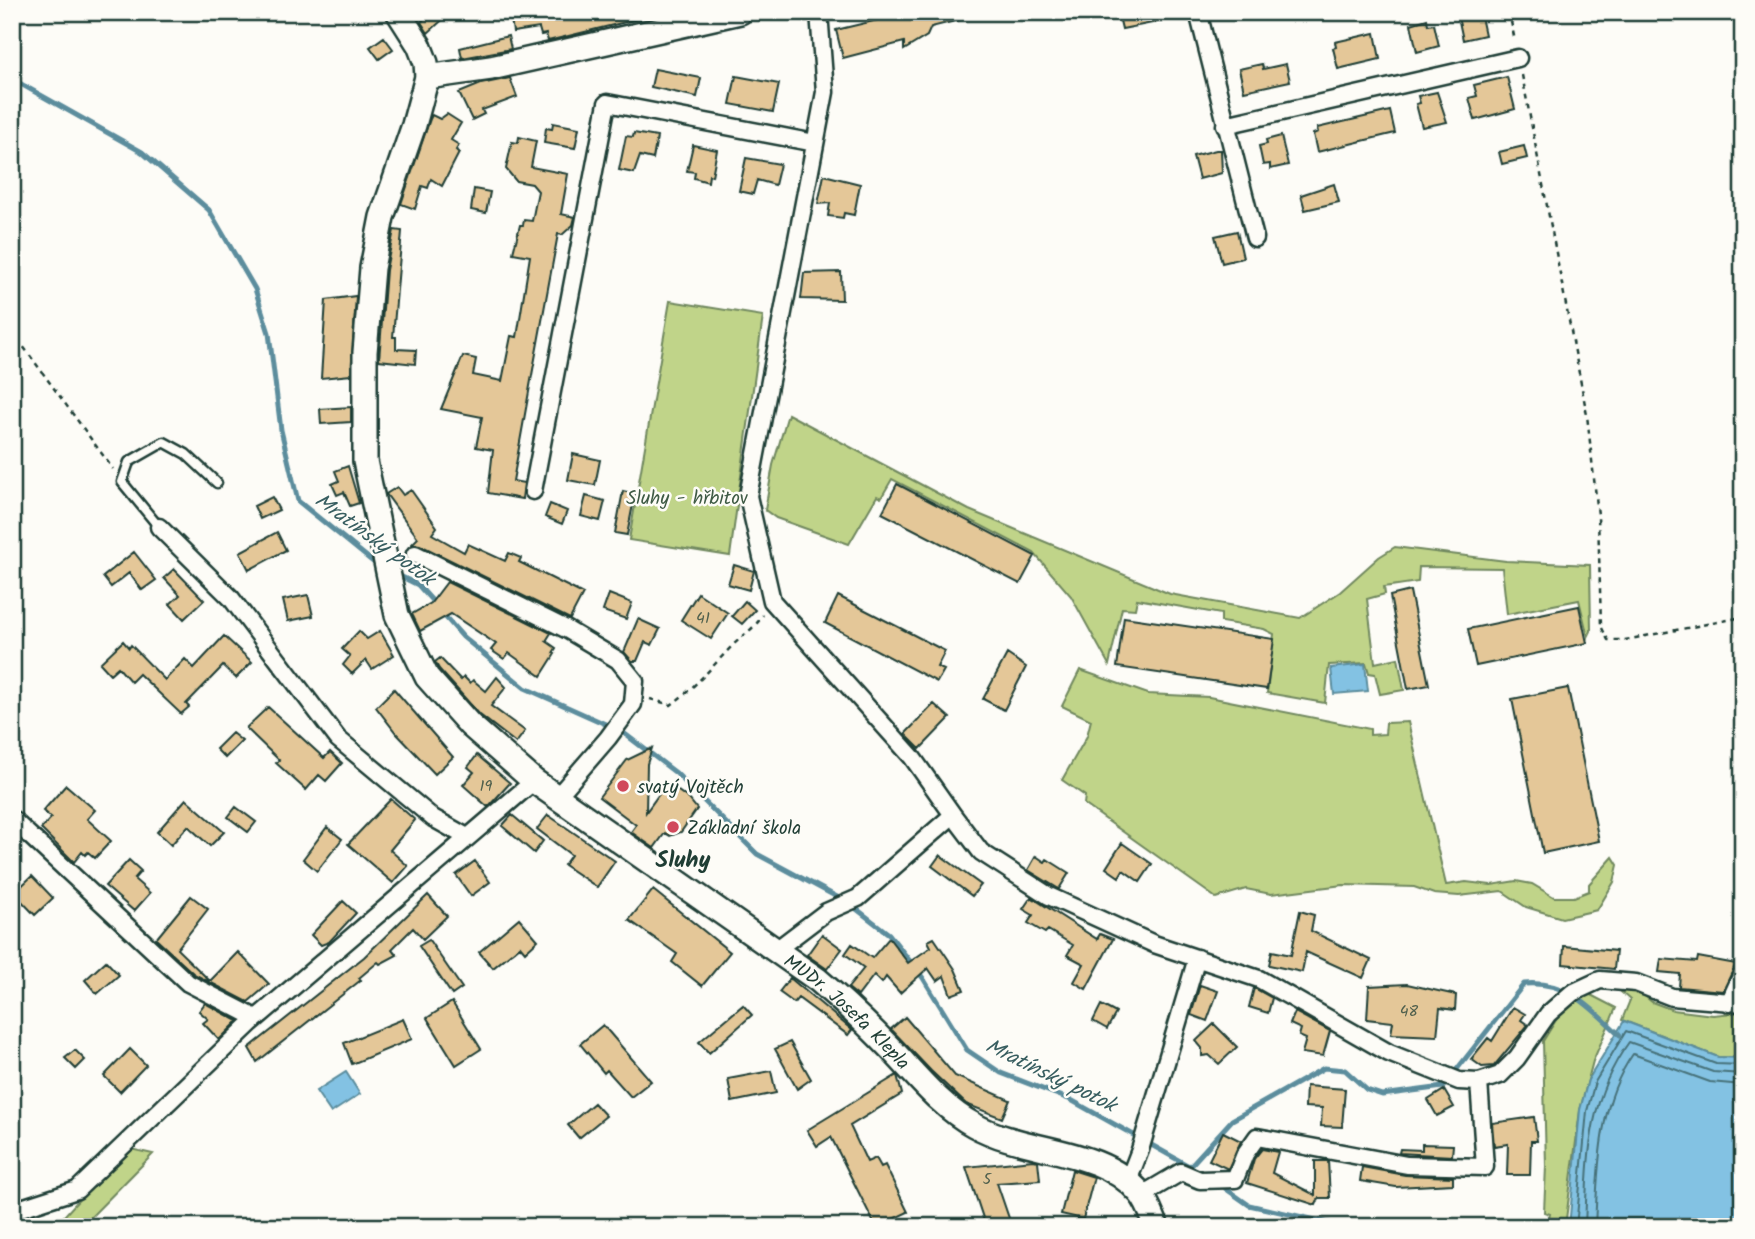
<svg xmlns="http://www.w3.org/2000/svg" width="1755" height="1239" font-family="Kalam,sans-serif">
  <rect width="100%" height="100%" fill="#fdfcf7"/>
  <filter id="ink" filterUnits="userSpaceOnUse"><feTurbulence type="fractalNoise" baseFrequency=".0143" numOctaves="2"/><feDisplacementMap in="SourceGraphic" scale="14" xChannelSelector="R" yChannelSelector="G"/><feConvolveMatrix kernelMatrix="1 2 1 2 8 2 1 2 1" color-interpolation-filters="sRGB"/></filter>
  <g filter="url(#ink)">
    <path fill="#c0d489" stroke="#70885e" stroke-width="2" d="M670,301L763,316L730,556L629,540Z
      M788,414L969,510L1170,594L1300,618L1340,592L1379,557L1395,547L1506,561L1590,565L1591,631L1588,637L1579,600L1507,614L1502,568L1419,567L1418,582L1384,587L1385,594L1367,599L1375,663L1398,658L1404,690L1380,694L1375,674L1369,673L1366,663L1329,665L1325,703L1267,693L1274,634L1264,629L1221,622V614L1137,599L1135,609L1122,608L1109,665L1071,596L1034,553L892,479L881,498L877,496L849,544L776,518L765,510L773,465Z
      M1080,670L1148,694L1209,697L1370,729V735L1385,734L1386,723L1408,722L1446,885L1466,882L1491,885L1516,881L1532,884L1554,897H1574L1589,891V884L1613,857L1618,865L1614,882L1597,910L1562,918L1526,907L1502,891L1459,896L1434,894L1414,887L1343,885L1271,894L1246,889L1216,898L1084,804L1085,796L1062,780L1087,736L1091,720L1062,706Z
      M1612,984L1641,993L1652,1002L1673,1010L1713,1015L1743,1012V1058L1718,1057L1622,1020L1630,1000Z
      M1583,991L1616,1008L1593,1061L1580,1110L1565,1227H1547L1550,1214L1544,1212L1546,1166L1543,1041L1566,1004Z
      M126,1148L153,1154L81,1227H54Z"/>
    <path fill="#83c2e3" stroke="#5b8d9d" stroke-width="2" d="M1365,664L1368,691L1334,694L1331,668Z
      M1624,1021L1718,1057L1743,1058V1227H1569L1580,1110L1588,1080Z
      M346,1072L360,1094L331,1113L316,1091Z"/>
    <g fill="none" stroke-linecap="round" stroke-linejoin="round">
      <path stroke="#47727a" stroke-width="2" d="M1576,1227L1587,1111L1595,1082L1626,1031L1716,1064L1743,1065
        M1585,1227C1588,1157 1587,1100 1629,1042L1713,1072L1743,1074
        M1595,1227C1598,1168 1598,1104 1633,1054L1710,1082L1743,1085"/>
      <path stroke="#5b8d9d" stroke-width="5" d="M12,79L142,152L209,210L255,289L269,333L281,430L298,501L378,566
        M396,574L418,585L435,604
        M441,612L463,637L525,688L621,731L676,773L757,854L850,904L889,934L923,978L967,1050L1001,1073L1071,1100L1205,1175
        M1191,1165L1232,1120L1324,1068L1345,1070L1367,1090L1382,1095L1443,1087L1524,984C1567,980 1590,1007 1620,1035
        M1219,1184L1249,1205L1347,1227"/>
    </g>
    <path fill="#e4c798" stroke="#1f3d34" stroke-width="2" d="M431,12H451L428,33L421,22Z
      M556,12H645L646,17L548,41L546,34L541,35L539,28L513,32L511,19Z
      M911,12H972V17L931,27L927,36L904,50V42L843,58L836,30Z
      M1118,12H1173V19L1122,29Z
      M1457,12H1480L1485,35L1463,40Z
      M1427,19L1428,25L1434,24L1439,46L1417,52L1411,24Z
      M1375,33L1380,59L1338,69L1333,48L1336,47L1335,42Z
      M508,36L511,49L462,58L460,48Z
      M384,37L393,49L379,59L370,47Z
      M1262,64L1263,69L1286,64L1290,81L1244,91L1239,69Z
      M655,69L701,78L697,97L651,87Z
      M736,76L779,84L773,112L730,104Z
      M1507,77L1515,109L1475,120L1469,98L1477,96L1474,85Z
      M510,78L517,97L482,110L484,114L472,120L459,93L481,84Z
      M1437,92L1447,122L1422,127L1416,104L1420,103L1418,96Z
      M1390,111L1395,133L1317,152L1313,134L1318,132L1317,128Z
      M447,114L461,123L451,140L459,145L456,150L459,153L442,186L431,179L428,188L422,186L415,209L401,204L430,119L432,115L440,119Z
      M553,123L579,128L575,148L544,143L546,128L552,129Z
      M634,133L657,137L653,159L640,156L634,173L619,170L626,136L633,137Z
      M1281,136L1288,165L1270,169V164L1263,165L1259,146L1267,144L1266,140Z
      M519,137L536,141L531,167L568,174L561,214L575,217L573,225L562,235L558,234L530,386L513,481L524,483L522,499L488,493L493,450L476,447L482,417L441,409L463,356L476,359L473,375L502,381L511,336L517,337L530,256L513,253L520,225H523L524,220L532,221L538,191L532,184L516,181L506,169L512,142L518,143Z
      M693,145L717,150L712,176L709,175L708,182L694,178L695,172L687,171Z
      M1524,146L1527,158L1502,164L1499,152Z
      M1216,150H1221L1222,173L1199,179L1193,156Z
      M746,158L780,164L775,185L757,180L753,194L739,191Z
      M824,175L860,184L854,215L844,213L843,218L828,216L830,203L818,204Z
      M1334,184L1339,202L1305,210L1301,195Z
      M474,189L490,192L486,213L471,210Z
      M394,230L402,231L393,337H396V349L416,350L415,364L379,360L386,270Z
      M1237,231L1243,258L1222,263L1215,236Z
      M841,272L842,300L801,299L804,273Z
      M356,296L351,375L321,378L326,300Z
      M351,407V422L321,424L320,409Z
      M573,454L600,460L595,485L568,480Z
      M348,466L359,503L350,506L344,492L337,495L332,484L339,481L335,471Z
      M897,484L1035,556L1020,584L882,513Z
      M397,487L403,495L411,490L437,527L432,534L464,552L468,544L505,561L509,553L521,558L519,562L583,594L570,619L420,545L412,544L418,538L386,494Z
      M623,491L635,494L627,535L615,533Z
      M586,496L605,501L600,521L581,516Z
      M272,497L279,510L260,519L254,506Z
      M550,504L567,511L562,524L545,517Z
      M277,532L286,550L249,570L240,552Z
      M134,552L156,580L142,590L129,573L111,587L103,577Z
      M734,565L754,571L749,590L728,584Z
      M174,569L204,600L184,619L170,604L180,595L164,578Z
      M447,582L551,633L546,641L556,648L553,653L555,654L541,676L509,653L504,659L491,650L496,644L451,614L420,631L412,614L431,603Z
      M1410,591L1429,685L1408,689L1390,596Z
      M698,593L728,613L711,639L681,620Z
      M609,594L632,603L626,619L603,611Z
      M308,595L313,616L288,621L283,600Z
      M838,596L945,651L937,667L944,670L937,682L825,623Z
      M745,601L755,610L742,624L732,616Z
      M1579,606L1587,643L1476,666L1468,629Z
      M1124,617L1274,639L1267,689L1117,667Z
      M638,619L660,629L652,645L645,642L637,661H632L624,652Z
      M359,631L367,639L380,631L394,655L372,669L366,660L352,674L343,665L350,656L342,649Z
      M224,636L252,662L236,678L223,666L186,704L189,707L181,714L139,674L131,682L118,667L110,674L100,663L123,641L129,648L131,645L165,680L185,659L194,668Z
      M1007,654L1026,667L1004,710L983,699Z
      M440,658L461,680L464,677L470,683L473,680L486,691L497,677L506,687L491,706L525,731L516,743L480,715L439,669L435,662Z
      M1568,688L1599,841L1543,853L1512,699Z
      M394,689L453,757L435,774L396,733L376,707Z
      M934,704L950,718L920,749L905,734Z
      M268,707L324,758L330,752L342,763L326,781L319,775L306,790L276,763L279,760L246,728Z
      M232,733L242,741L225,758L216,749Z
      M652,748L647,764L646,812L667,783L689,799L697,809L681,832L670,836L665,833L654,848L631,832L636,825L599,797L627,760Z
      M477,755L510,783L488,807L463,785L474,772L468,767Z
      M66,785L95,810L87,819L111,841L95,858L88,852L85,855L82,852L74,862L41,829L51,818L43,811Z
      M186,799L224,832L210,846L188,826L171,845L157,832Z
      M391,799L415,820L390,850L408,866L393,883L348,844Z
      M236,807L256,822L248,832L228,817Z
      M512,815L543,841L534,853L502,826Z
      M548,815L615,861L597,887L564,865L571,855L537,829Z
      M327,827L342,839L317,871L303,859Z
      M1122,843L1152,864L1140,882L1123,870L1119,877L1106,868Z
      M940,855L981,885L972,896L932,866Z
      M1036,856L1045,862L1047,859L1069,873L1059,889L1028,870Z
      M129,860L141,871L134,879L150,893L134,911L105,886Z
      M475,861L490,882L471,896L456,875Z
      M32,876L53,898L35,915L14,893Z
      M653,890L730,952L702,986L672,962L677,954L629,920Z
      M428,895L447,916L423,939L413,928L392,949L397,955L380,964L378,962L359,978L361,980L257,1062L249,1048L364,957Z
      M191,896L208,909L177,949L210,981L238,952L269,984L248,1002L194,974L156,939Z
      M1031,897L1097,939L1100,934L1113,939L1086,989L1074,982L1084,964L1067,955L1073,945L1048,930L1045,933L1028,923L1033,915L1023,909Z
      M343,901L356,913L329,942L321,945L311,935Z
      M1300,911L1314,915L1311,931L1371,960L1363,978L1306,952L1302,972L1269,965L1272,951L1291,955Z
      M519,918L538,940L525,952L520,946L493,968L479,952Z
      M822,934L842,949L827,969L807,955Z
      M889,938L908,963L931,947L928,941L934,938L955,969L964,990L951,995L944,976L937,981L928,968L900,993L886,977L882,983L874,975L858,996L848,988L864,968L845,954L852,944L872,958Z
      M429,940L462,988L452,995L419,946Z
      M1564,946L1616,951L1614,969L1563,964Z
      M1698,957L1736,964L1723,991L1679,987L1680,974L1659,972L1661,959L1697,962Z
      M106,961L119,975L97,994L85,980Z
      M790,978L852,1030L848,1035L798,998L794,1003L779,992Z
      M1407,984L1456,995L1455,1010L1440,1008L1437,1036L1391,1034L1393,1022L1367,1019L1369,986Z
      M1200,985L1218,991L1207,1021L1191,1015Z
      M1254,988L1272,998L1268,1013L1249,1007Z
      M452,1002L481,1049L456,1065L427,1018Z
      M205,1003L238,1021L219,1040L203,1023L208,1019L199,1011Z
      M743,1005L752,1015L709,1053L699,1042Z
      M1101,1005L1116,1013L1107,1029L1093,1021Z
      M1513,1007L1525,1014L1521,1020L1528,1025L1494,1066L1482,1067L1471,1059L1488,1038L1492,1041Z
      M1295,1012L1330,1031L1323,1056L1302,1053L1306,1039L1299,1036L1301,1029L1290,1024Z
      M905,1017L955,1076L1010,1100L1002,1118L966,1104L931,1071L891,1029Z
      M403,1019L412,1039L352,1064L344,1043Z
      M1214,1024L1237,1047L1219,1064L1209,1055L1202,1056V1048L1196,1041Z
      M603,1025L651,1081L631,1097L607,1070L604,1073L580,1044Z
      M790,1042L811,1079L797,1089L775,1049Z
      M130,1049L146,1065L120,1092L104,1076Z
      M75,1050L85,1060L76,1069L65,1058Z
      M771,1071L776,1093L732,1102L728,1079Z
      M897,1075L902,1094L850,1126L867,1162L876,1158L881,1167L885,1165L908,1212L876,1227L831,1137L817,1146L807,1130Z
      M1306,1086L1345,1089L1342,1127L1321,1126L1322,1108L1305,1107Z
      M1444,1090L1454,1107L1437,1116L1428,1100Z
      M594,1103L606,1116L579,1138L568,1125Z
      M1534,1117L1537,1141H1531L1530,1175H1507L1508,1144L1494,1146L1492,1123Z
      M1223,1132L1241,1141L1228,1169L1209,1160Z
      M1422,1144L1453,1145L1452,1156L1399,1153L1400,1149L1422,1150Z
      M1262,1149L1278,1152L1272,1173L1315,1195V1161H1328L1330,1198H1319L1316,1205L1247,1183L1254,1159Z
      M1033,1160L1038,1161L1040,1180L997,1183L1012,1227H986L966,1167Z
      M1362,1167L1405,1175L1453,1177V1184L1396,1187L1360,1181Z
      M1072,1170L1094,1177L1083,1219L1061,1214Z"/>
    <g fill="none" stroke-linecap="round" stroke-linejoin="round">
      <g stroke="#1f3d34" stroke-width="13">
        <path id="lane" d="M159,527L122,482L129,462L164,442L186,454L217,483"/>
      </g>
      <g stroke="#1f3d34" stroke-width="21">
        <path id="street" d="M1198,12L1255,238
          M1225,125L1518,58
          M533,491L607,103L815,143
          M159,527L231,598L338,739L433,818L467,837
          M415,554L566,629L618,660L635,681L633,704L608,738L557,797
          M953,815L981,852L1049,896L1154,944L1259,979L1389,1053L1459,1081L1479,1082L1500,1075L1517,1058L1548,1014L1572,993L1600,980L1636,983L1672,997L1743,1003
          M12,819L188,983L256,1018
          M776,950L826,912L858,898L953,815L912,757L772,601L748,496L825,92L819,12
          M1729,1003L1743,972
          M1128,1181L1140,1150L1197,958
          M1142,1195L1181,1172L1200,1180L1235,1179L1245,1154L1257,1137L1407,1165L1485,1167L1479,1082
          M12,1214L21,1208L77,1190L251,1023L534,781"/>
      </g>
      <g stroke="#1f3d34" stroke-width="28">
        <g id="secondary">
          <path id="s1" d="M398,12L419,45L426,63L427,77L414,125L382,217L372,268L365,352V461L397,615L427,677L470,725L534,781L818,980C844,1002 868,1025 892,1050C917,1076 942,1108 974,1125C1026,1154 1100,1146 1140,1193C1148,1202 1152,1216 1157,1227"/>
          <path d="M427,77L491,68L740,12"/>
        </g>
      </g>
      <path stroke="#1f3d34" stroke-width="2.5" stroke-dasharray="5 5" stroke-linecap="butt" d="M1509,12L1515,41
        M1522,75L1587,415L1598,515L1601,626L1608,640H1625L1743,617
        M12,331L113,469
        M650,699L671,705C695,687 711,668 731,647C743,635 754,629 763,615
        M42,1227L53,1215"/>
      <use href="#lane" stroke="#fdfcf7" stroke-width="8"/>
      <use href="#street" stroke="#fdfcf7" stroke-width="16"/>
      <use href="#secondary" stroke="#fdfcf7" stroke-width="23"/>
    </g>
  </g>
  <g fill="#d1495b" stroke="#fdfcf7" stroke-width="2.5">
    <circle cx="623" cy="786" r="7"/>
    <circle cx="673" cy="827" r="7"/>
  </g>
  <g text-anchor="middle" stroke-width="5" stroke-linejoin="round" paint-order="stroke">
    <g font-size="16" fill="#50604d">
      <text x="703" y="623">41</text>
      <text x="486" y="791">19</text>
      <text x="1409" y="1016">48</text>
      <text x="987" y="1184">5</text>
    </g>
    <g font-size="19" fill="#3f5b45" stroke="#fdfcf7">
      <text x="687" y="504">Sluhy - hřbitov</text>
    </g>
    <g font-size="19" fill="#1f3d34" stroke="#fdfcf7" text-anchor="start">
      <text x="637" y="793">svatý Vojtěch</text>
      <text x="687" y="834">Základní škola</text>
    </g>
    <g font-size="19" fill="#1f3d34" stroke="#fdfcf7">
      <text dy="7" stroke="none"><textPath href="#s1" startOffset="1230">MUDr. Josefa Klepla</textPath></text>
    </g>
    <g font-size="21" font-style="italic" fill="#385e60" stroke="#fdfcf7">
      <text transform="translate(375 539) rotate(36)" y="7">Mratínský potok</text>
      <text transform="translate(1051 1075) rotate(26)" y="7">Mratínský potok</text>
    </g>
    <g font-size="23" font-weight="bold" fill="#1f3d34" stroke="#fdfcf7">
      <text x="683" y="867">Sluhy</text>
    </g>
  </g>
  <rect width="1755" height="1239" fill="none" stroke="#fdfcf7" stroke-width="42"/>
  <rect x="21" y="21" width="1713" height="1197" fill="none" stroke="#1f3d34" stroke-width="2.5" filter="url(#ink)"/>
</svg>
